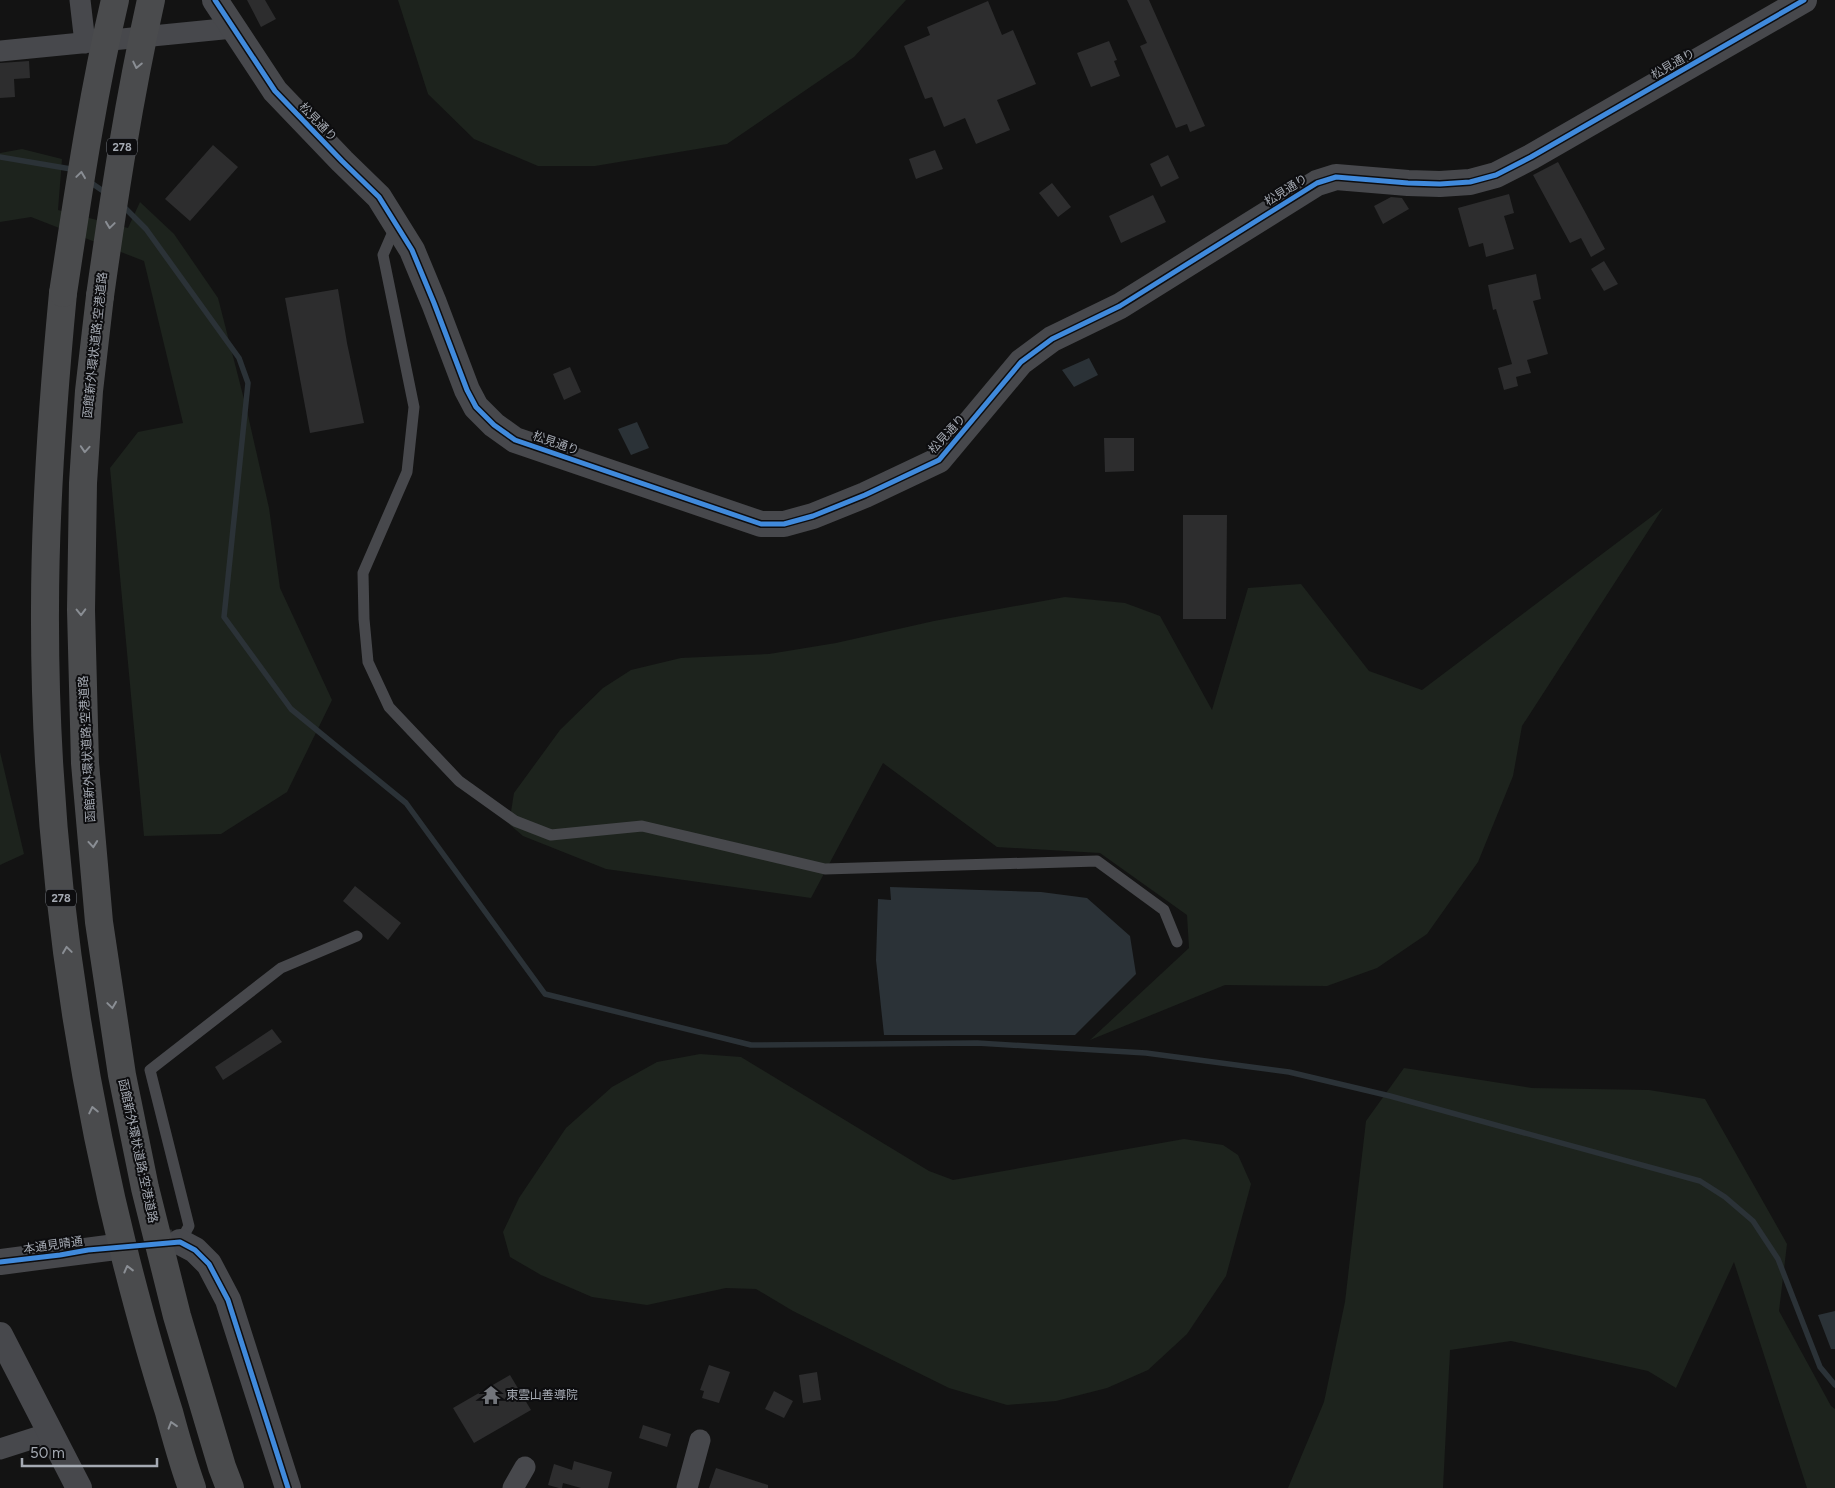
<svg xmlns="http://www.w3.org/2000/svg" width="1835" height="1488" font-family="Figtree,'Noto Sans JP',sans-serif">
  <rect width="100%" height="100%" fill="#131313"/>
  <path fill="#1d231d" d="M398,0H906L854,57L727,144L595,166H538L474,139L428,94Z
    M22,149L62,159L58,210L128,228L140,202L174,234L218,298L247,411L269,508L280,588L332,700L287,792L221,834L144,836L110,468L138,432L183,423L144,261L31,217L0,222V153Z
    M1663,508L1522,726L1513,776L1478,862L1427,934L1377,968L1327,986L1225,985L1090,1040L1189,948L1187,915L1100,853L997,847L883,763L811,898L606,869L523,836L509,824L514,793L560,730L603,688L631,670L681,658L769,654L836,643L934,621L1065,597L1125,603L1160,616L1212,710L1248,588L1301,584L1369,671L1422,690Z
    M0,752L24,854L0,865Z
    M700,1054L741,1057L929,1171L953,1180L1184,1139L1223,1145L1238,1155L1251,1184L1226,1276L1187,1334L1148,1370L1107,1388L1056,1401L1007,1405L949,1388L793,1311L756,1289L726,1288L647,1305L592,1297L541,1275L510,1257L503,1232L519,1198L566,1128L612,1087L657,1062Z
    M1404,1068L1532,1088L1649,1090L1705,1099L1787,1244L1779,1311L1831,1406L1835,1409V1488H1807L1734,1262L1676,1388L1648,1371L1511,1341L1450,1350L1443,1488H1288L1324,1402L1345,1302L1366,1121Z"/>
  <path fill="#2b3237" d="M1089,358L1098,375L1074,387L1062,370Z
    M637,422L649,448L631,455L618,429Z
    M890,887L1041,892L1087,898L1130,936L1136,974L1075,1035H884L876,960L878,899L891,900Z
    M1835,1311V1349H1831L1818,1315Z"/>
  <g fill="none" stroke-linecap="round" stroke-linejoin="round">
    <path stroke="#2b3237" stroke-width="5.5" d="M0,157L71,169L75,172
      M87,180L106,193
      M122,205L146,229L239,358L248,383L224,617L291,709L406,803L545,994L751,1045L977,1043L1146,1053L1289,1072L1390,1096L1700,1181L1725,1197L1753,1221L1778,1259L1820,1367L1835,1385"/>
  </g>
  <path fill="#2d2d2e" d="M247,0H265L276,19L261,27Z
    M1127,0H1149L1205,126L1190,132L1187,124L1176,128L1140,46L1147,43Z
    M988,1L1002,35L1013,30L1036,84L997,100L1010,130L976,144L965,118L944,127L932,97L925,99L904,46L930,35L927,27Z
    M1109,41L1117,60L1114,61L1120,76L1091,87L1077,53Z
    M29,61L30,78L14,79L15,97L0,98V63Z
    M213,145L238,167L190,221L165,199Z
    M935,150L943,169L916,179L909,159Z
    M1168,155L1179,178L1161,187L1150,164Z
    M1558,162L1605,249L1591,257L1581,238L1570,243L1533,175Z
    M1052,183L1071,207L1058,217L1039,193Z
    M1509,194L1514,213L1504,216L1514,249L1486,257L1483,243L1469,247L1458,208Z
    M1153,195L1166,222L1121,243L1109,216Z
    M1391,197L1402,198L1409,209L1383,224L1374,206Z
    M1604,261L1618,284L1604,291L1591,269Z
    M1536,274L1541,299L1533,301L1548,354L1527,360L1531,373L1516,377L1518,386L1504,390L1498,368L1512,364L1496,309L1493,310L1488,285Z
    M338,289L347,343L364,423L310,433L285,298Z
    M570,367L581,392L564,400L553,374Z
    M1104,438H1134V471L1105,472Z
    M1183,515H1227L1226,619H1183Z
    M355,886L401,923L388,940L343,901Z
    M272,1029L282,1042L223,1080L215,1067Z
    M709,1365L730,1372L719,1403L702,1398L704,1391L700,1390Z
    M817,1372L821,1400L803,1403L799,1375Z
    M510,1375L531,1410L474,1443L453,1408Z
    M774,1391L793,1401L784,1418L765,1409Z
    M643,1425L671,1434L667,1447L639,1438Z
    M574,1461L612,1472L608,1488H581L563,1483L562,1488H559L548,1485L554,1464L572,1470Z
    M716,1468L768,1485V1488H709Z"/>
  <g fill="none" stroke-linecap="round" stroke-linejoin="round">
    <path stroke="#303133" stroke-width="26" stroke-dasharray="26 13" stroke-linecap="butt" d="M108,1248L179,1242"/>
    <path stroke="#47484c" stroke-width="11" d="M396,225L383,255L414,407L407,472L363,573L364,619L368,662L389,707L459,781L515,821L551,835L642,826L825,869L1097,861L1164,910L1177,942
      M180,1242L189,1226L150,1070L281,968L357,936"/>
    <path stroke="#47484c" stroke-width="21" d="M80,0L85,43
      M0,51L233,28
      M0,1449L50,1433
      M513,1488L525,1467
      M687,1488L700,1440"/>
    <path stroke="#47484c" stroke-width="26" d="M215,0L275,91L342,161L379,197L412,250L434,303L467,390L476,407L494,425L515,440L761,524H784L813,516L865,495L939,460L1021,362L1052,339L1120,306L1317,183L1336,177L1408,183L1440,184L1470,182L1496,175L1531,157L1804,0
      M180,1242L195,1250L209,1264L228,1300L288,1488
      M0,1262L108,1248
      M0,1335L79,1488"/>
    <path stroke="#4a4b4d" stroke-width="28" d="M63,293C53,398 45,503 45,609C44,828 73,1048 126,1260C139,1311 153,1362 169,1412C176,1438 183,1463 192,1488
      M100,296L89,391L83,483L81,610L85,763L99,922L122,1075L145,1188L177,1316L222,1467L230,1488"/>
    <path stroke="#4a4b4d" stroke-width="28" d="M63,293C78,195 92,97 115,0
      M100,296C114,197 129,98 151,0"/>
    <g stroke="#0d0d0f" stroke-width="8">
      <path id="cycleway" d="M215,0L275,91L342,161L379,197L412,250L434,303L467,390L476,407L494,425L515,440L761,524H784L813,516L865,495L939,460L1021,362L1052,339L1120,306L1317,183L1336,177L1408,183L1440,184L1470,182L1496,175L1531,157L1804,0
        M0,1262L60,1255L88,1250L180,1242L195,1250L209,1264L228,1300L288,1488"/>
    </g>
    <use href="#cycleway" stroke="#408adc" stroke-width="5"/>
  </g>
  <defs><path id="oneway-chevron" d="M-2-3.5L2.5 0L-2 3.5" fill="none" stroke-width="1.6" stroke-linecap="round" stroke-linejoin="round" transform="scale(1.25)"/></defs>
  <g stroke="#8a8e94">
    <use href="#oneway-chevron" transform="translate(137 65) rotate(102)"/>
    <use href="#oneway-chevron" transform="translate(81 175) rotate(-82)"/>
    <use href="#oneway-chevron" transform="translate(110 225) rotate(98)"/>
    <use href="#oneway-chevron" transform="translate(85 449) rotate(94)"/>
    <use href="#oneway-chevron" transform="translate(81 612) rotate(89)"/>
    <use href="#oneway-chevron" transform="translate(93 844) rotate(85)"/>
    <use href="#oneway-chevron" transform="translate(67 950) rotate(-98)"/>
    <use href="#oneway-chevron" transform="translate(112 1005) rotate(82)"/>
    <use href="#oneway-chevron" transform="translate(93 1110) rotate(-102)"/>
    <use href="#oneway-chevron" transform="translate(128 1269) rotate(-104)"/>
    <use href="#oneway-chevron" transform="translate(172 1425) rotate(-107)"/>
  </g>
  <defs>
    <g id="temple-bare" transform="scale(1.5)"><path d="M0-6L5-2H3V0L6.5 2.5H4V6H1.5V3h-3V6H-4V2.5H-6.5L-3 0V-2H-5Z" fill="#72757b" stroke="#0d0d0f" stroke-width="2.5" paint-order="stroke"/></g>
  </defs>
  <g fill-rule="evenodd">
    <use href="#temple-bare" x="491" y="1395"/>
  </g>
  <g text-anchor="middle" stroke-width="4" stroke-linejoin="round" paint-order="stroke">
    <g fill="#0d0d0f" stroke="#777b82" stroke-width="1">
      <rect x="107" y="138.5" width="30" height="17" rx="4"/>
      <rect x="46" y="889.5" width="30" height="17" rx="4"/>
    </g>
    <g font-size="11" font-weight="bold" fill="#a5aab3">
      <text x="122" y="151">278</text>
      <text x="61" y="902">278</text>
    </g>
    <g font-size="12" fill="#a5aab3" stroke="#0d0d0f">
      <text transform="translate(1673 64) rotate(-30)" y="4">松見通り</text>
      <text transform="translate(318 122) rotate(46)" y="4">松見通り</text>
      <text transform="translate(1286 190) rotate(-32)" y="4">松見通り</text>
      <text transform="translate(95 345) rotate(-84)" y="4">函館新外環状道路;空港道路</text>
      <text transform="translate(947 434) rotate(-47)" y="4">松見通り</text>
      <text transform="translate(556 443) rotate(19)" y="4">松見通り</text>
      <text transform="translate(87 749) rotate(-93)" y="4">函館新外環状道路;空港道路</text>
      <text transform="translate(138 1151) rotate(78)" y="4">函館新外環状道路;空港道路</text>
      <text transform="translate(53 1245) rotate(-8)" y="4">本通見晴通</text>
    </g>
    <g font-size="12" fill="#a5aab3" stroke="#0d0d0f" text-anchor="start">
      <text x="506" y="1399">東雲山善導院</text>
    </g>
  </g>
  <path d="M22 1458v8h135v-8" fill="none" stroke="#a5aab3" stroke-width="2.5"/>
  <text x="30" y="1458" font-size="15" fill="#a5aab3" stroke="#0d0d0f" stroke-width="4" paint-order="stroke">50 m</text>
</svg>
